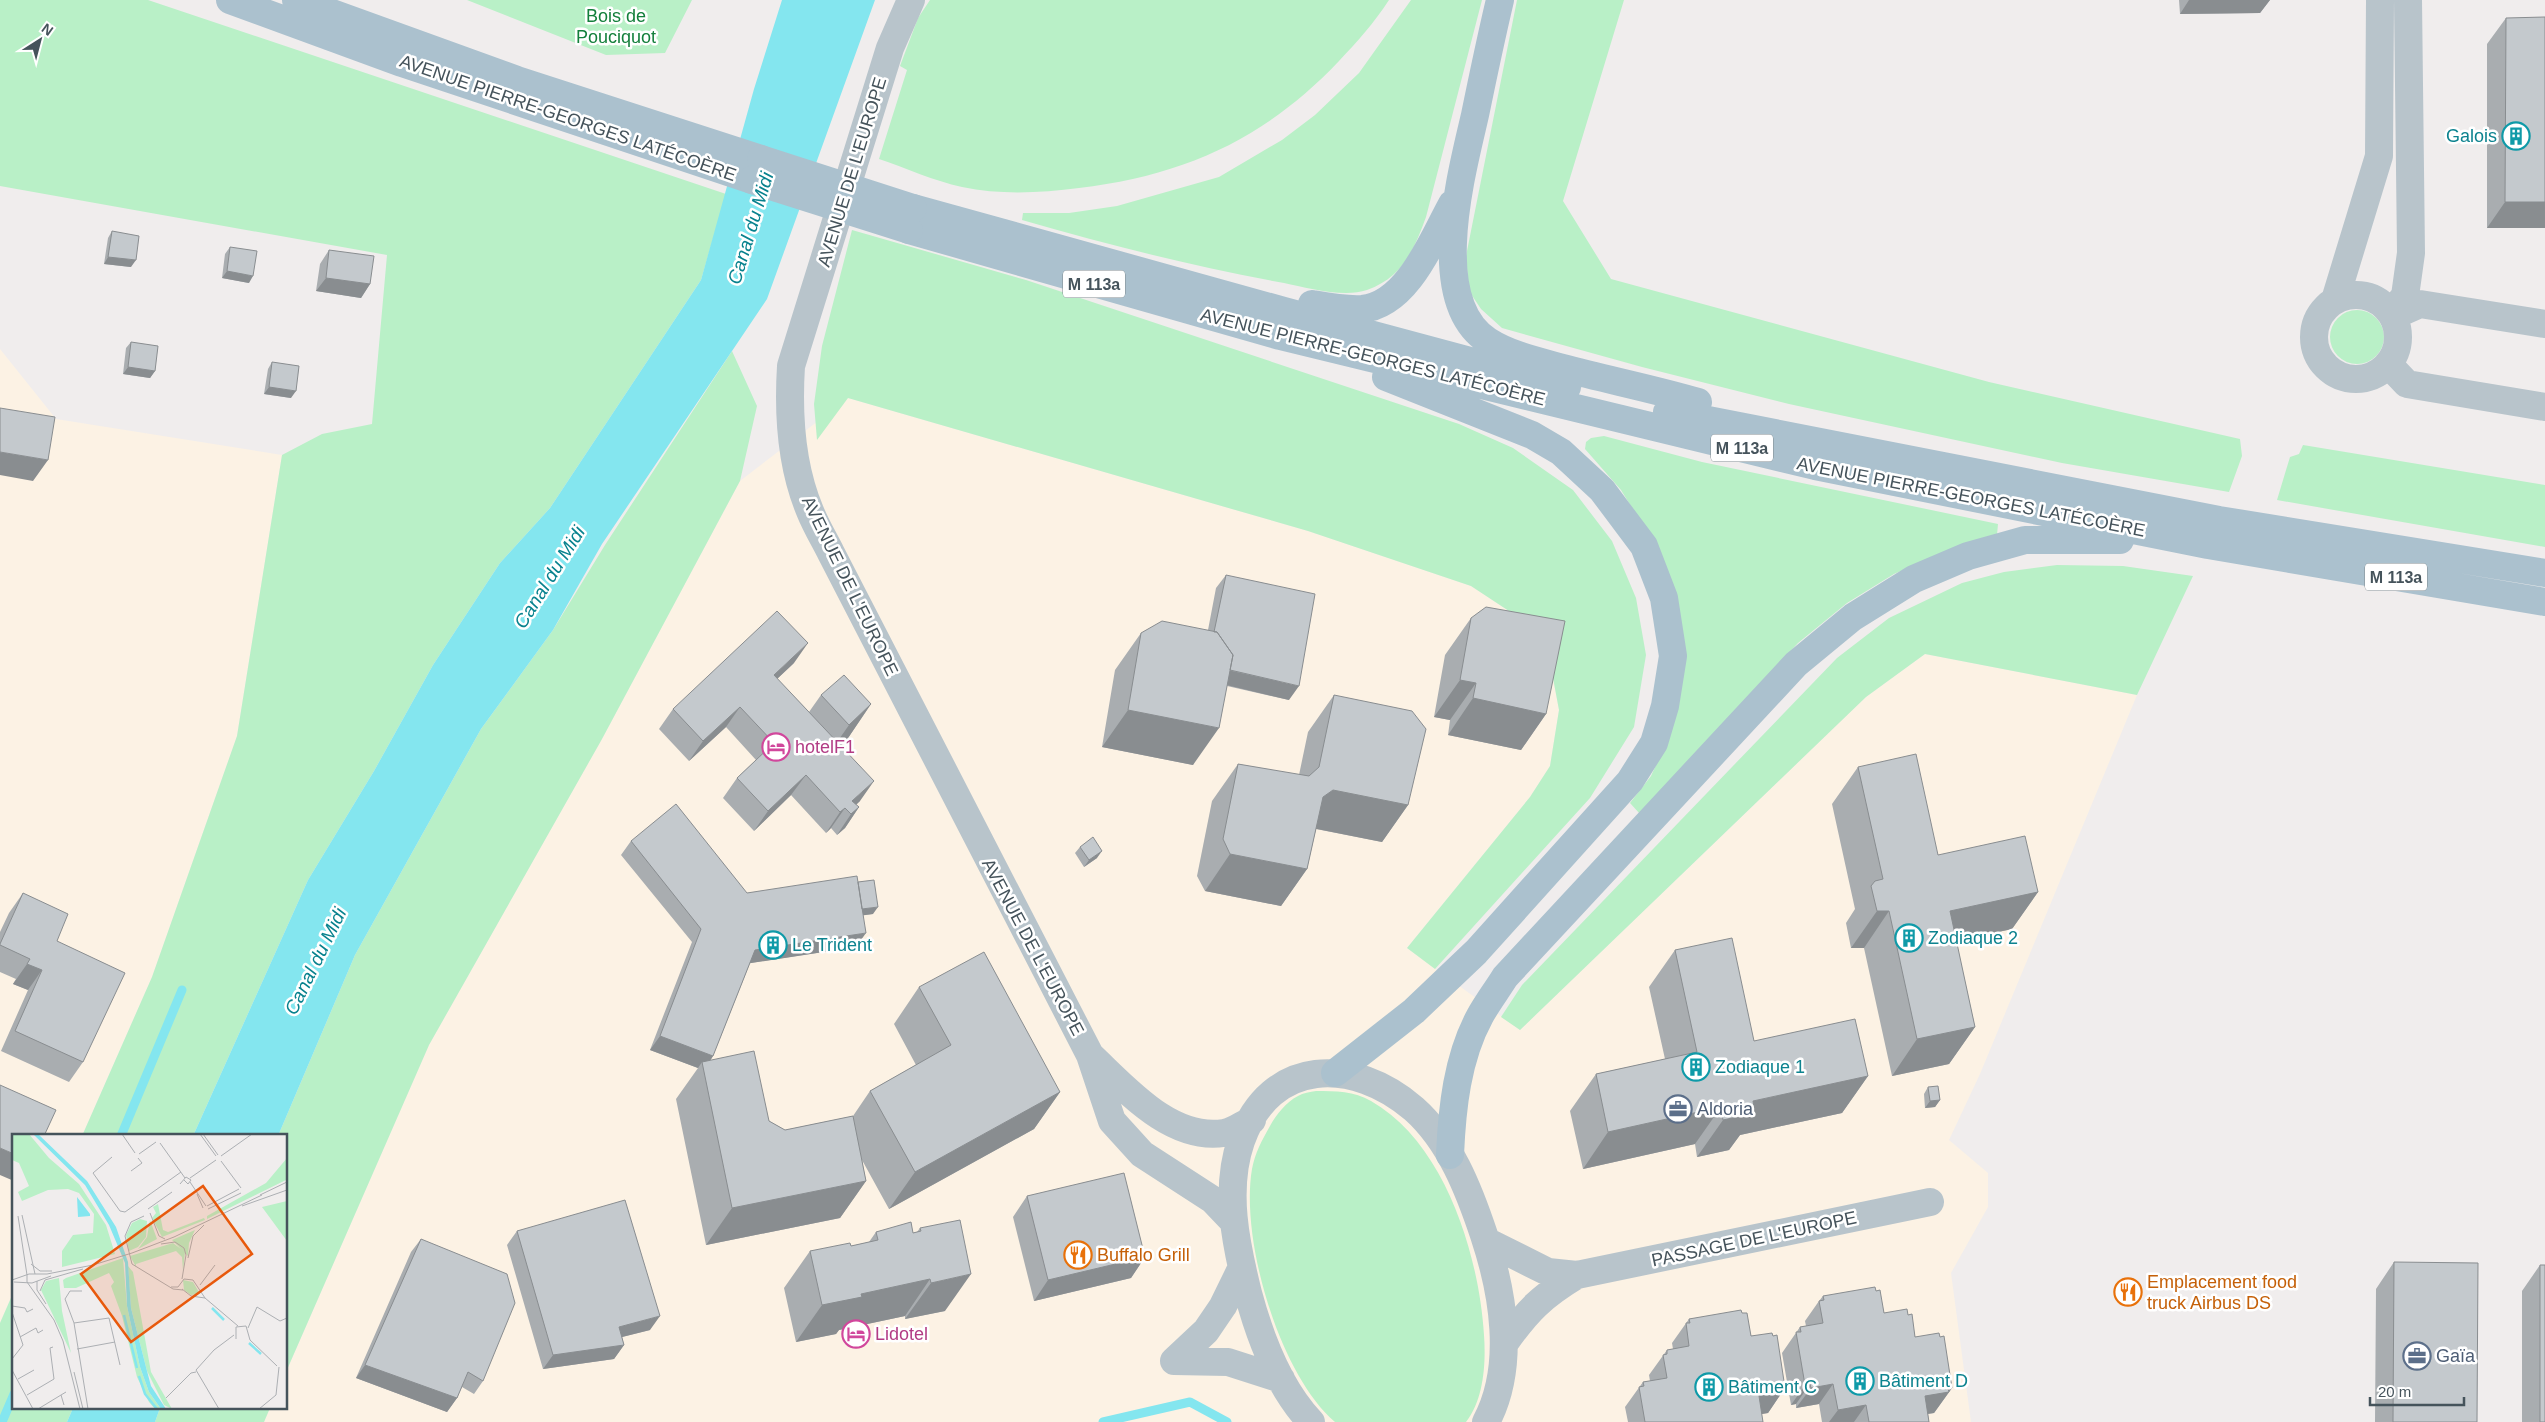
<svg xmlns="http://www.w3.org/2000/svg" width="2545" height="1422" font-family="Arial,sans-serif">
  <rect width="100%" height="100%" fill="#f0eded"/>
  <path fill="#fcf2e4" d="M0,349L56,419L282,455L237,736L152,977L82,1136H14V1291L0,1323Z
    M848,398L1308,531L1471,586L1527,623L1549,657L1559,710L1550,766L1530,797L1407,948L1520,1030L1866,697L1925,654L2137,695L1980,1074L1949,1140L1988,1173V1207L1951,1273L1971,1422H264L270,1408H286V1372L429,1045L602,739L740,481Z"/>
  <path fill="#b9f0c7" d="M0,0H148L726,194L701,280L550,508L500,563L433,665L374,771L308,880L193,1136H82L152,977L237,736L282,455L322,434L372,424L387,255L0,186Z
    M467,0H692L665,53L606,55Z
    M930,0H1389C1374,23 1357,42 1339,61C1265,139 1185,175 1079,188C1040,193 1000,195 962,187C934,181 906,168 879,159L907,70L900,66L918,18Z
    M1411,0H1482L1426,217C1414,250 1403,277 1367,290C1344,298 1307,288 1284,283C1196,267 1108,245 1022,220L1023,213H1069L1117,206L1219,177L1282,140L1315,115L1359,73Z
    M1517,0H1624L1563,201L1611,279L1989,382L2240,439L2242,456L2229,492L2062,463L1789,404L1642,367L1502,328L1481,309L1469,291L1466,256Z
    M852,230L1026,280L1459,424L1513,448L1573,490L1612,541L1636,598L1646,655L1634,727L1590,798L1435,969L1407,948L1530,797L1550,766L1559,710L1549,657L1527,623L1471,586L1308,531L848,398L817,440L814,404L822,346Z
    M2330 337a27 27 0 1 1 54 0a27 27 0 1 1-54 0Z
    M732,351L757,406L740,481L602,739L429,1045L286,1372V1136H278L355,955L481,729L553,630L605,545Z
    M1604,436L1702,462L1998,524L1997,535L1953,548L1894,574L1847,603L1798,643L1640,814L1630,803L1651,776L1667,741L1653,542L1621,490L1585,449L1586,442L1591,438Z
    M2303,445L2545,485V547L2277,500L2290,457L2299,454Z
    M2057,565L2123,566L2193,576L2137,695L1925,654L1866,697L1520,1030L1501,1017L1522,985L1837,658L1889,618L1962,583L2004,572Z
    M1316,1091C1336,1091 1354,1091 1371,1101C1445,1143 1479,1255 1484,1335C1486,1363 1484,1399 1466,1422H1335C1279,1374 1240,1239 1252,1169C1255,1153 1262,1140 1270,1126C1276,1115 1286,1102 1298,1096C1303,1093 1310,1092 1316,1091Z
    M14,1291V1408H73L67,1422H0V1323Z
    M160,1408H270L264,1422H155Z"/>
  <path fill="#84e6ef" d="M782,0H875L767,299L602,544L553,630L481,729L355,955L278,1136H193L308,880L374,771L433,665L500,563L550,508L701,280L754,89Z
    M73,1408H160L155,1422H67Z"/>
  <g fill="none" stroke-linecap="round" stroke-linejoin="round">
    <path stroke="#84e6ef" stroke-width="9" d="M121,1136L182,990
      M2,1422L14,1394
      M1103,1422L1190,1402L1227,1422"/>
    <path stroke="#b8c4cb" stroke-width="28" d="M911,0L890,48L791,366C788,414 791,466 810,511C816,526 824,539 831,553L1090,1055L1112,1121L1142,1154L1213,1200L1233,1221
      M2314 337a42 42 0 1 1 84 0a42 42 0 1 1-84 0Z
      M2335,300L2379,156L2380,0
      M2391,313L2405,296L2411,253L2408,0
      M2393,316L2420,304L2545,324
      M2388,364L2407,384L2545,407
      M1092,1057C1127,1090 1171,1141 1224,1133C1233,1132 1243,1124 1252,1120
      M1486,1241L1548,1272L1577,1275L1930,1202
      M1504,1344C1527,1311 1542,1296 1577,1275
      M1174,1361L1206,1331L1223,1306L1242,1267
      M1174,1361L1228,1362L1281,1379
      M1311,1422C1278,1387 1260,1338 1248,1293C1236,1245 1224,1190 1241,1141C1270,1057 1354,1057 1414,1109C1450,1141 1469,1190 1484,1235C1503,1292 1516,1366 1486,1422"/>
    <path stroke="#abc1ce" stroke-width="28" d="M230,0L402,63L752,180
      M296,0L517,80L761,159
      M1500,0C1491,38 1483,76 1475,115C1462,172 1426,301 1488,341C1510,355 1537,361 1563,368C1608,380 1654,389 1698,402
      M913,208L1284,311L1567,387
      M909,230L1280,336L1815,466L2208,545L2545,602
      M1312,304C1329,307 1345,310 1362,309C1408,305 1433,238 1452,204
      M1667,412L2219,520L2545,573
      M1335,1073L1414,1011L1476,952L1630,781L1654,743L1665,706L1673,656L1664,598L1644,546L1602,490L1561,452L1532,435L1386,377
      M1450,1155C1452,1109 1457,1058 1480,1016C1487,1003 1497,990 1505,977L1796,664L1853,617L1914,579L1968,556L2025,540H2120"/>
    <path stroke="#abc1ce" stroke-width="28" d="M761,159L913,208
      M752,180L909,230"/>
  </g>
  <path fill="#a9adb0" d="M2179,0H2270L2260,13L2180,14Z
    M2506,18L2545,228H2487V44Z
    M112,231L131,267L104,264L108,238Z
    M230,247L249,283L222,278L225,254Z
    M329,250L370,284L361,298L316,291L320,264Z
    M131,342L155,371L150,378L123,374L126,348Z
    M272,362L291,398L264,394L268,369Z
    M1226,575L1289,700L1227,686L1193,765L1102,747L1115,670L1141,633L1208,630L1216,588Z
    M1471,618L1546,714L1521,750L1448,735L1450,720L1434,717L1445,655Z
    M794,663L777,679L809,712L821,695L871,704L846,741L840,746L860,801L856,805L859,807L845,828L837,835L831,828L826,833L791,795L754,831L723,798L737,778L756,760L726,727L689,761L659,729L673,709Z
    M1334,695L1408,805L1382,842L1316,829L1307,869L1281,906L1205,891L1197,876L1212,801L1238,764L1299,775L1308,732Z
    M1858,767L1938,855L2038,892L2012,929L1956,941L1975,1027L1949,1064L1892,1076L1864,948H1851L1846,923L1855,909L1832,804Z
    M631,841L747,893L858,882L873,914L863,915L856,947L750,963L713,1056L710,1061L769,1121L785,1130L853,1116L870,1091L916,1065L894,1024L919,987L1060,1092L1034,1129L889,1209L862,1160L866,1181L840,1218L706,1245L676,1099L698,1068L650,1050L692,942L621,855Z
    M1080,847L1097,858L1084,867L1075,853Z
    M23,893L57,941L83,1062L69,1082L1,1051L28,990L13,984L16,979L0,972V932L9,913Z
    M1675,950L1754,1041L1868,1076L1842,1113L1740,1135L1729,1150L1697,1157L1695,1144L1583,1169L1570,1111L1596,1074L1665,1059L1649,987Z
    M1928,1087L1940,1100L1935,1107L1925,1108L1924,1094Z
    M1027,1196L1145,1257L1131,1278L1034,1301L1013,1217Z
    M920,1228L945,1311L905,1319V1316L839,1330L836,1334L796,1342L784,1288L810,1251L851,1246L869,1242L876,1232L913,1233L917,1232Z
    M517,1231L650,1330L622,1337L624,1345L614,1359L543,1369L507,1245Z
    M421,1239L483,1381L474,1394L462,1387L457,1398L447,1412L356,1378L411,1252Z
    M2394,1262L2477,1422H2375L2376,1289Z
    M2540,1265L2545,1422H2522V1291Z
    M1876,1291L1884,1313L1908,1315L1915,1337L1952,1388L1934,1413L1928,1414L1929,1422H1822L1819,1404L1796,1408V1404L1791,1405L1782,1353L1800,1327L1806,1326L1805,1321L1819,1301L1823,1296Z
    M1742,1313L1751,1336L1785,1388L1768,1413L1761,1414L1763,1422H1628L1625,1407L1643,1382L1650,1381L1649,1375L1667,1350L1673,1349L1672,1343L1689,1319Z"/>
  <path fill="#898d90" d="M2189,0H2270L2260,13L2180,14Z
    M2505,202H2545V228H2487Z
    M108,257L136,260L131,267L104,264Z
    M227,271L253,276L249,283L222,278Z
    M326,278L370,284L361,298L316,291Z
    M128,367L155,371L150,378L123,374Z
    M269,387L296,391L291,398L264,394Z
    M0,452L48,460L33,481L0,475Z
    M808,643L794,663L760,695L774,675Z
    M1223,669L1299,686L1289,700L1214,682Z
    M1460,680L1476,683L1450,720L1434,717Z
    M1473,698L1546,714L1521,750L1448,735Z
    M871,704L846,741L823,762L849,725Z
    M740,707L726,727L689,761L703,741Z
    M1128,710L1219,728L1193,765L1102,747Z
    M806,775L791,795L754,831L768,811Z
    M874,781L860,801L848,812L852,801Z
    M1333,790L1408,805L1382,842L1307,827L1323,797Z
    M859,807L845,828L837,835L851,814Z
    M845,808L831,828L826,833L840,812Z
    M1102,851L1097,858L1084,867L1089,860Z
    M1230,854L1307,869L1281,906L1205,891Z
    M2038,892L2012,929L1924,948L1950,911Z
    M878,907L873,914L851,917L856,910Z
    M1877,911H1889L1864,948H1851Z
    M866,933L856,947L745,964L755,950Z
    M27,964L42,970L28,990L13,984Z
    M1975,1027L1949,1064L1892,1076L1917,1039Z
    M660,1036L713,1056L704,1070L702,1062L698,1068L650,1050Z
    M1868,1076L1842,1113L1740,1135L1729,1150L1697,1157L1723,1120L1753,1101Z
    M1060,1092L1034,1129L889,1209L915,1172Z
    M1940,1100L1935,1107L1925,1108L1930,1101Z
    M1721,1107L1695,1144L1583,1169L1608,1132Z
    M0,1148L14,1154V1181L0,1175Z
    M866,1181L840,1218L706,1245L732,1208Z
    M1145,1257L1131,1278L1034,1301L1048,1280Z
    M971,1274L945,1311L905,1319L931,1283Z
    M930,1279L905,1316L839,1330L836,1334L796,1342L822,1305L861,1294Z
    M660,1316L650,1330L610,1340L619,1327Z
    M624,1345L614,1359L543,1369L553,1355Z
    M365,1365L457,1398L447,1412L356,1378Z
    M1810,1384L1796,1404L1791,1405L1805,1385Z
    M1833,1384L1819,1404L1796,1408L1811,1388Z
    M1785,1388L1768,1413L1744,1417L1759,1396Z
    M1952,1388L1934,1413L1911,1416L1925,1396Z
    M1866,1405L1854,1422H1829L1838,1410Z"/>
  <path fill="#c4c9cd" stroke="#898d90" d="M2545,17V202H2505L2506,18Z
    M112,231L139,236L136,260L108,257Z
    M230,247L257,251L253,276L227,271Z
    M329,250L374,256L370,284L326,278Z
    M131,342L158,346L155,371L128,367Z
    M272,362L299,366L296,391L269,387Z
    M0,408L55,417L48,460L0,452Z
    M1226,575L1315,594L1299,686L1230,670L1233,655L1217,632H1214Z
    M1486,607L1565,621L1546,714L1473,698L1476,683L1460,680L1471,618Z
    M777,611L808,643L774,675L874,781L852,801L859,807L851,814L845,808L840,812L806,775L768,811L737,778L774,743L740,707L703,741L673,709Z
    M1162,621L1217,632L1233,655L1219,728L1128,710L1141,633Z
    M844,675L871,704L849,725L821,695Z
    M1334,695L1412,711L1426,729L1408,805L1333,790L1323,797L1307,869L1230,854L1223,839L1238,764L1309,776L1319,767Z
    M1916,754L1938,855L2025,836L2038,892L1950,911L1975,1027L1917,1039L1889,911H1877L1871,886L1875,881L1883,879L1858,767Z
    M676,804L747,893L857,876L866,933L755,950L713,1056L660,1036L701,929L631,841Z
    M1093,837L1102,851L1089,860L1080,847Z
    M874,880L878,907L862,909L858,882Z
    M23,893L68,914L57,941L125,973L83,1062L15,1031L42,970L27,964L30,959L0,945V944Z
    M1732,938L1754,1041L1855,1019L1868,1076L1753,1101L1755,1113L1723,1120L1721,1107L1608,1132L1596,1074L1697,1052L1675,950Z
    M984,952L1060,1092L915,1172L870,1091L951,1045L919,987Z
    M754,1051L769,1121L785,1130L853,1116L866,1181L732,1208L702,1062Z
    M0,1085L56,1110L44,1136H14V1154L0,1148Z
    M1938,1086L1940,1100L1930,1101L1928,1087Z
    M1124,1173L1145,1257L1048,1280L1027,1196Z
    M625,1200L660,1316L619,1327L624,1345L553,1355L517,1231Z
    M960,1220L971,1274L931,1283L930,1279L861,1294L862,1297L822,1305L810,1251L850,1243L851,1246L878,1240L876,1232L911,1222L913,1233L921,1231L920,1228Z
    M421,1239L507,1274L515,1303L483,1381L468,1372L457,1398L365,1365Z
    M2394,1262L2478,1263L2477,1422H2393Z
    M2540,1265H2545V1422H2540Z
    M1875,1287L1876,1291L1880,1290L1884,1313L1907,1309L1908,1315L1912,1314L1915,1337L1939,1333L1940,1337L1944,1336L1952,1388L1948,1389L1949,1392L1925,1396L1929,1422H1869L1866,1405L1838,1410L1833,1384L1811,1388L1810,1384L1805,1385L1796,1332H1801L1800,1327L1823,1323L1819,1301L1824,1300L1823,1296Z
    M1741,1310L1742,1313H1747L1751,1336L1772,1333L1773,1336L1777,1335L1785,1388L1782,1389V1393L1759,1396L1763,1422H1645L1639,1387L1644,1386L1643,1382L1667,1378L1663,1355L1667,1354V1350L1689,1346L1686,1323H1690L1689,1319Z"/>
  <defs>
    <g id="building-ring" transform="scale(1.4375)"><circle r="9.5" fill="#fff" stroke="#0f9aa8" stroke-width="1.5"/><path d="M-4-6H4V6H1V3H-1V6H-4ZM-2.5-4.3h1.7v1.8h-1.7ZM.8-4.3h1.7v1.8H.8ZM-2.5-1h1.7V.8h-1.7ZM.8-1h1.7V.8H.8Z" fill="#0f9aa8"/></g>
    <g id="hotel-ring" transform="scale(1.4375)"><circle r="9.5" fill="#fff" stroke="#d1479c" stroke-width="1.5"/><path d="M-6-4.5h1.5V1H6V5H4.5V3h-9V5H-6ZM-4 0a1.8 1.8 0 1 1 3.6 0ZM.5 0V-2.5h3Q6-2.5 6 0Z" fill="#d1479c"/></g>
    <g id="office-ring" transform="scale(1.4375)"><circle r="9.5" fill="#fff" stroke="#5c6f8a" stroke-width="1.5"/><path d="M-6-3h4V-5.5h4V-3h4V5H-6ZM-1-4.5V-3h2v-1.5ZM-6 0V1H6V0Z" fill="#5c6f8a"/></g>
    <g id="restaurant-ring" transform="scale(1.4375)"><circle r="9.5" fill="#fff" stroke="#e8710a" stroke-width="1.5"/><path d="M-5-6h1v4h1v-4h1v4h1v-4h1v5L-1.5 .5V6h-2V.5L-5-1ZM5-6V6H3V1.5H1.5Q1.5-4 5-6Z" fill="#e8710a"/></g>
  </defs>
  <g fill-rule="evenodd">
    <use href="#building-ring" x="2516" y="136"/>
    <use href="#hotel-ring" x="776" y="747"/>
    <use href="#building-ring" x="1909" y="938"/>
    <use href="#building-ring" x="773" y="945"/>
    <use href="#building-ring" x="1696" y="1067"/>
    <use href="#office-ring" x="1678" y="1109"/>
    <use href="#restaurant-ring" x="1078" y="1255"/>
    <use href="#restaurant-ring" x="2128" y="1292"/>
    <use href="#hotel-ring" x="856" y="1334"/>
    <use href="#office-ring" x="2417" y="1356"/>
    <use href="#building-ring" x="1860" y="1381"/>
    <use href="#building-ring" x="1709" y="1387"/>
  </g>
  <g text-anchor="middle" stroke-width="5" stroke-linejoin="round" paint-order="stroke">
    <g fill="#fff" stroke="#7d878c" stroke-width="1">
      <rect x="1063" y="270.5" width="62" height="27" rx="4"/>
      <rect x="1711" y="434.5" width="62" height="27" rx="4"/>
      <rect x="2365" y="563.5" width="62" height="27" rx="4"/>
    </g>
    <g font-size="16" font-weight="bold" fill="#45535b">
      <text x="1094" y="290">M 113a</text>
      <text x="1742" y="454">M 113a</text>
      <text x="2396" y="583">M 113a</text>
    </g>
    <g font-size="18" fill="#137f3b" stroke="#fff">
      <text x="616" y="22">Bois de<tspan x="616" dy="21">Pouciquot</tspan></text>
    </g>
    <g font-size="18" fill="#45535b" stroke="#fff">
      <text transform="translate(568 118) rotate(19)" y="6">AVENUE PIERRE-GEORGES LATÉCOÈRE</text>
      <text transform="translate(852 172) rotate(-73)" y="6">AVENUE DE L'EUROPE</text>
      <text transform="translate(1373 357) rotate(14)" y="6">AVENUE PIERRE-GEORGES LATÉCOÈRE</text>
      <text transform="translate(1971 497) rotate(11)" y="6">AVENUE PIERRE-GEORGES LATÉCOÈRE</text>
      <text transform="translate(850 586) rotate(64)" y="6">AVENUE DE L'EUROPE</text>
      <text transform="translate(1033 947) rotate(62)" y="6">AVENUE DE L'EUROPE</text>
      <text transform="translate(1754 1239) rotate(-12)" y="6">PASSAGE DE L'EUROPE</text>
    </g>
    <g font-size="18" fill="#0d838f" stroke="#fff" text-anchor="start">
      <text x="2497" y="142" text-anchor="end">Galois</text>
      <text x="1928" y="944">Zodiaque 2</text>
      <text x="792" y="951">Le Trident</text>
      <text x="1715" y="1073">Zodiaque 1</text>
      <text x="1879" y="1387">Bâtiment D</text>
      <text x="1728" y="1393">Bâtiment C</text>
    </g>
    <g font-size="18" fill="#b23c85" stroke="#fff" text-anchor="start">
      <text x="795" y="753">hotelF1</text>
      <text x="875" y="1340">Lidotel</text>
    </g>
    <g font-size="18" fill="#4e5e75" stroke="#fff" text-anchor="start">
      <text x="1697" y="1115">Aldoria</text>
      <text x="2436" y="1362">Gaïa</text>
    </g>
    <g font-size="18" fill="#c56008" stroke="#fff" text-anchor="start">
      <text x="1097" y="1261">Buffalo Grill</text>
      <text x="2147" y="1288">Emplacement food<tspan x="2147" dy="21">truck Airbus DS</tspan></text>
    </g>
    <g font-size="19" font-style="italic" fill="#08828e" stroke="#fff">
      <text transform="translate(750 228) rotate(-73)" y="7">Canal du Midi</text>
      <text transform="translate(549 577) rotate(-58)" y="7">Canal du Midi</text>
      <text transform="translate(315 961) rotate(-64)" y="7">Canal du Midi</text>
    </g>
  </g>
  <g transform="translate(12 1134)">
    <rect width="275" height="275" fill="#f0eded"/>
    <path d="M0,0H17L37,24L67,50L94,91L103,120L50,133V117L61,101L81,99L82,80L67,59L56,55L36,56L10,67L6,58L17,52L7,29L0,26ZM275,24L274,46L195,85V82L254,49ZM275,67V107L250,73ZM146,70L151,96L156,98L192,84L193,86L150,103L140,84L144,79L141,73ZM128,85L135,87L134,103L126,113L117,117L114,101L120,89ZM138,86L145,105L126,115L135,103ZM183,96L177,109L176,122L160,106ZM161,109L173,118L171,137L170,123L164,117L124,130V133L118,122ZM111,124L115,172L128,233L137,258L149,275H143L137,268L125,243L110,182L99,152L102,148L97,139L64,154H52L51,146L54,144ZM116,132L121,138L139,238L160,275L152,271L135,237L119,174ZM47,144L50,177L59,219L29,156L34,147ZM171,146L181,148L188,160L179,161L172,156Z" fill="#b9f0c7"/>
    <path d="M21,0H26L75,47L104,93L116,128L119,174L135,237L139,252L154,275H149L137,258L128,233L115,172L113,129L97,91L73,51ZM65,63L78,80V82L66,83Z" fill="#84e6ef"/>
    <path fill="none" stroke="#84e6ef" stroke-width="2.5" d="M200,174L212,186M112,181L125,234M237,209L249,220M127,242L133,260L145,275"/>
    <path fill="none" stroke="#acafb3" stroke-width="1" d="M110,0L123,19M188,0L204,22M191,0L206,21M148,9L173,44M127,20L144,8M209,22L240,0M100,23L81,39L108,77L113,78L169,38M209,27L229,54M119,37L130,29L126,24M178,44L204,26M178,48L194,72M168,50L174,43L179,46L176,50L172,46M185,60L191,74M248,61L275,48M195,72L227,55M230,72L275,56M136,75L160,58M196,75L229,59M138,79L147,102L153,105M10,81L23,140M6,82L15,141M132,82L119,88L113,102L120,130L161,155L171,156M149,110L163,108L172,114L174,121L170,145M176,124L181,102L192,91M19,130L28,137H40M15,141V148L42,186L51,207L68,275M0,146L17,140H35L81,131L120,119L162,103L250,61M25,147V156L34,170M2,148L20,149L39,142M188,151L203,131M159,153H166L172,145L181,146L193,164L226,192M170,155L179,162L193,164M28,157L33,146L71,135M70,157H58L53,165L62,189L76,275M0,172L13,174L15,178L21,175M0,178L11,211L0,225M62,189L97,184L108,231M236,194L245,173L268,187L275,184M8,203L24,194L26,199L31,196M224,205V193L234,192L238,206L265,232M65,215L103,208M0,236L21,275M62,238L71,275M6,245L22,236M15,261L42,245L38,214L41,213M154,264L179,239L184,238M52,271L49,261L54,258M26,275L49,261M207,275L184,236L202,216L222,201M247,275L264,261L267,233"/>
    <path fill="#e8590c" fill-opacity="0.15" stroke="#e8590c" stroke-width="2.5" d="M191,52L240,120L119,208L69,140Z"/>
    <rect width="275" height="275" fill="none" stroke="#45535b" stroke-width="2.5"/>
  </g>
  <g transform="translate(40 40) rotate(36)" stroke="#ffffff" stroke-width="4" paint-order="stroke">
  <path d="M0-4L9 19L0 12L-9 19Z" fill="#45535b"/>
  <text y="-8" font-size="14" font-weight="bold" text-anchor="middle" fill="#45535b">N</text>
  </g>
  <path d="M2370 1397v8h94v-8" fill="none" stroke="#45535b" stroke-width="2.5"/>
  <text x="2378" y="1397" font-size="15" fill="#45535b" stroke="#ffffff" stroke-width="4" paint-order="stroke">20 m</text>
</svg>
